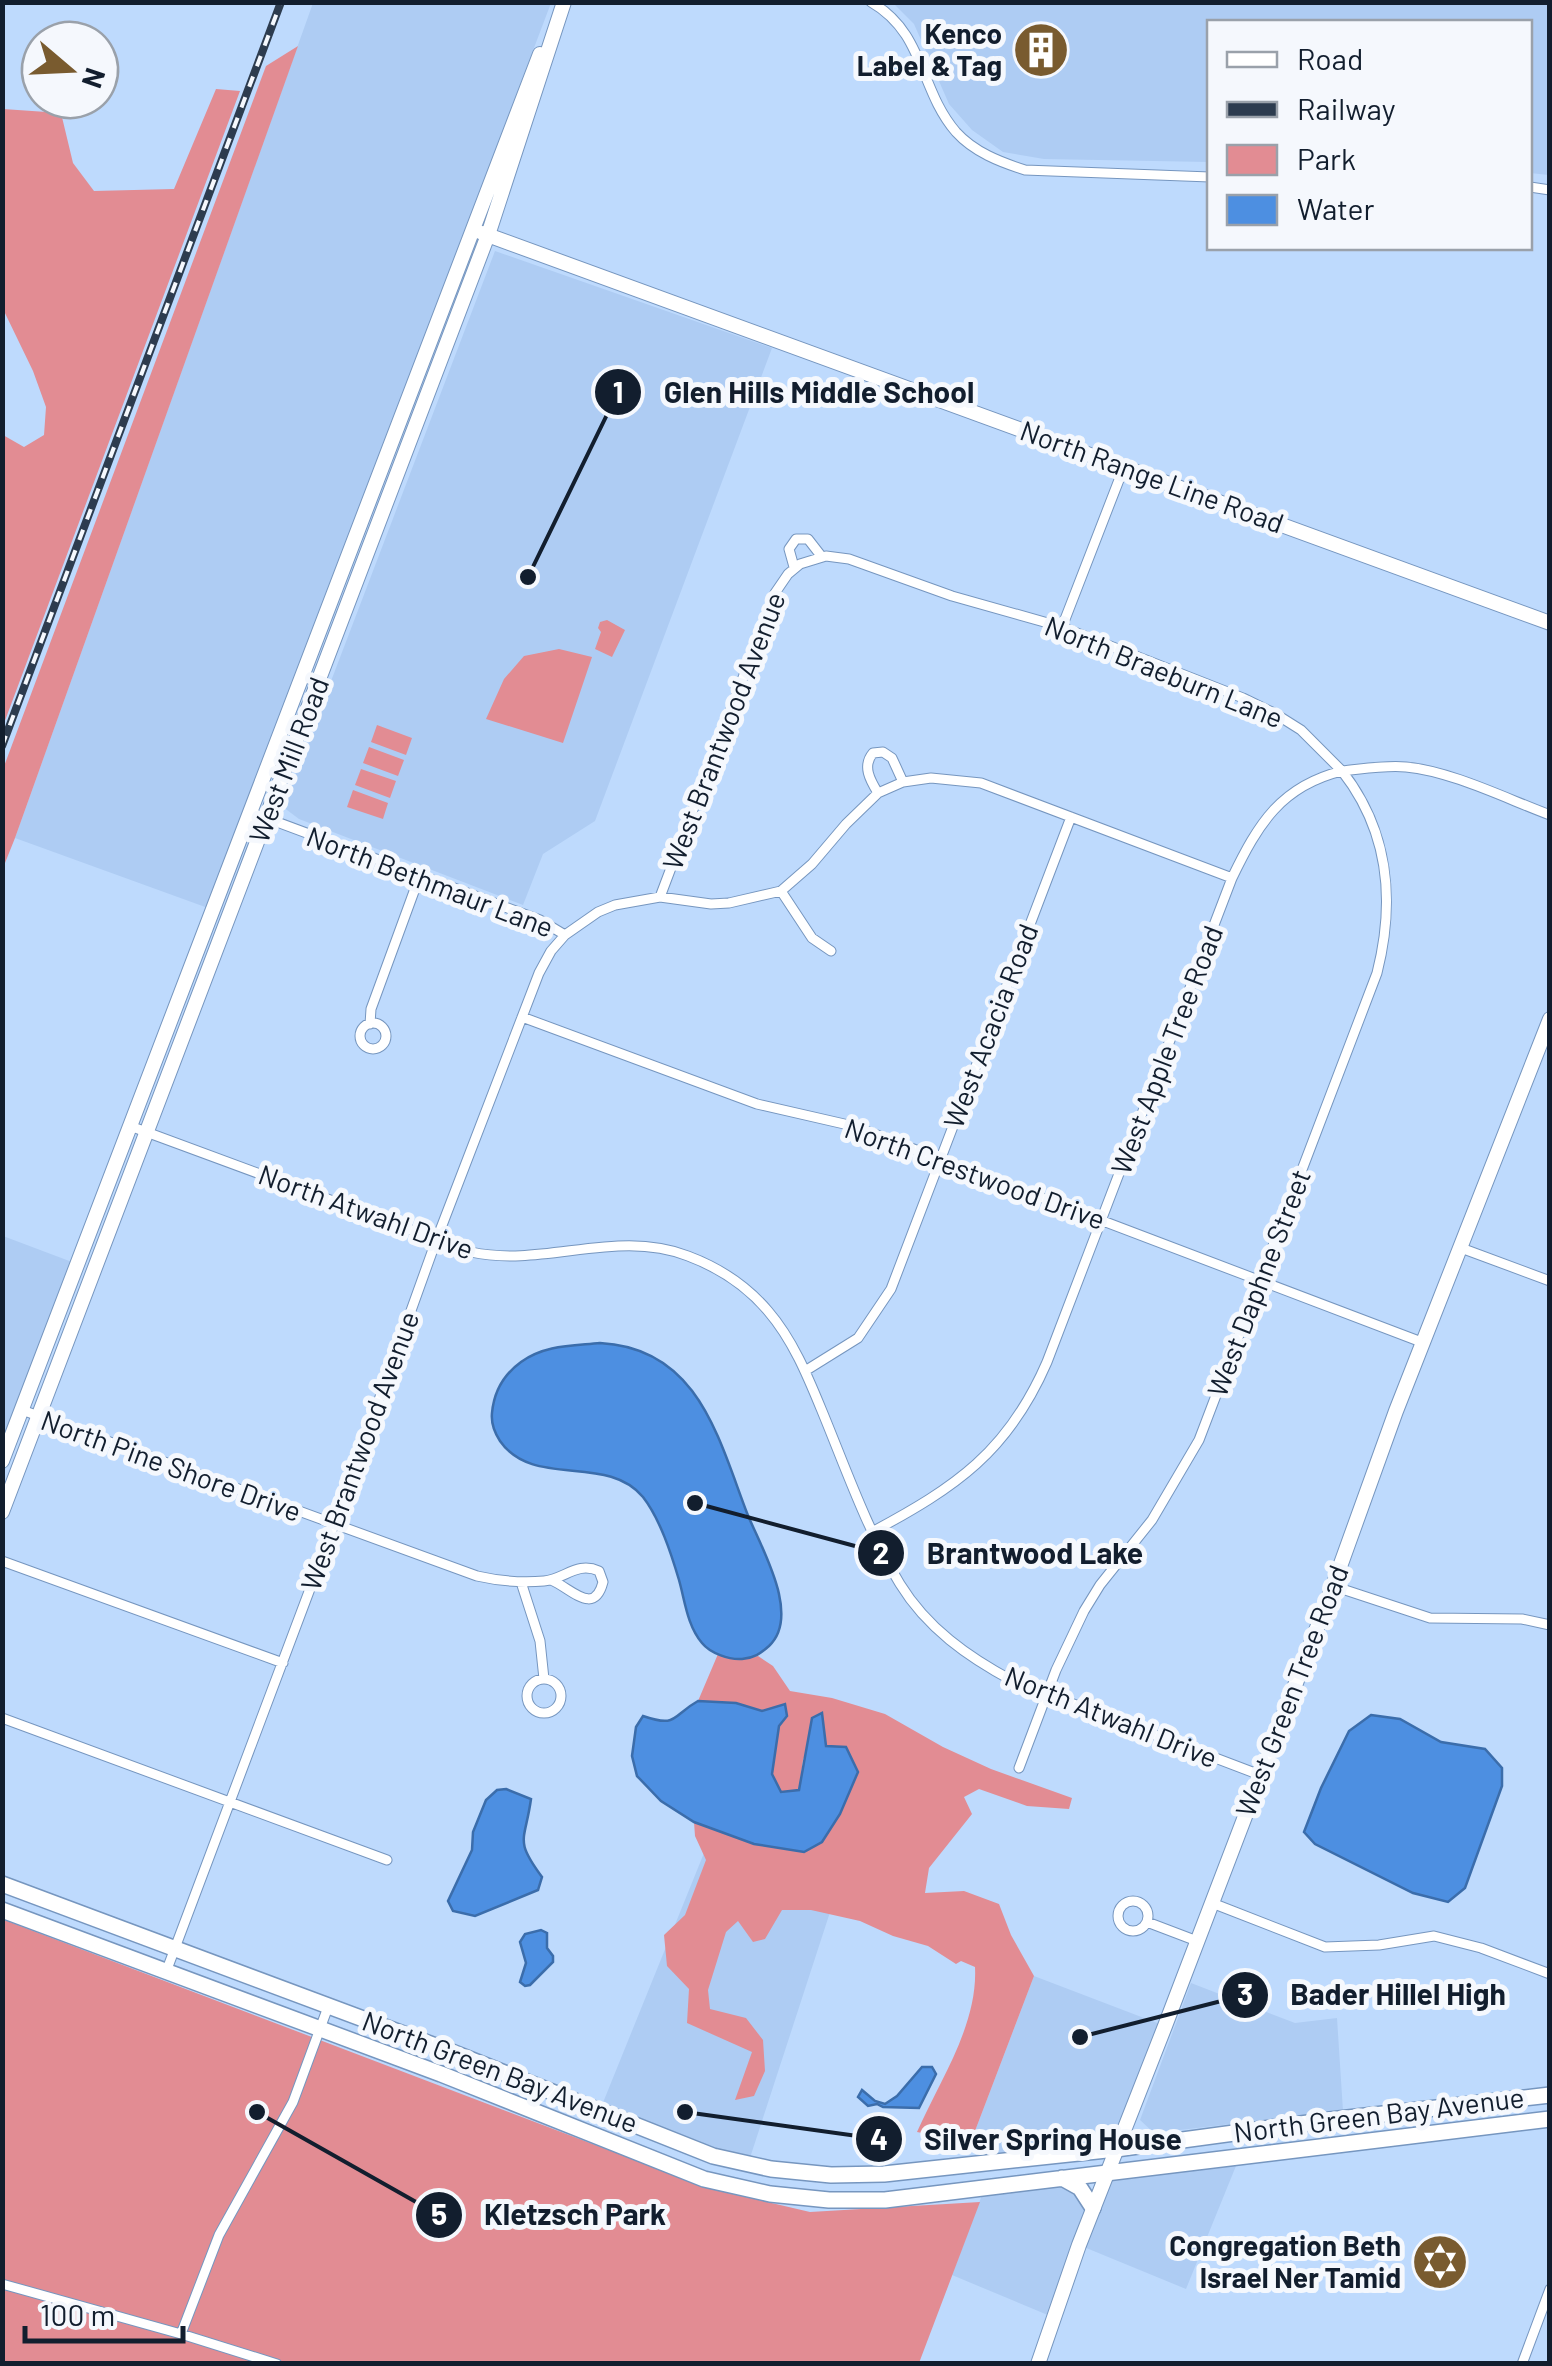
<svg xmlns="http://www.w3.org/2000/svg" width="1552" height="2366" font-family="Barlow,sans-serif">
  <rect width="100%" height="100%" fill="#bedafd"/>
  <path fill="#aeccf3" d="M313,3H551L208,908L15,838Z
    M893,3H1549V175L1530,173V22H1210L1209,162L1044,159L1003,152L972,130L949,104L914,24Z
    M495,251L772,348L595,821L543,854L523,905L299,819L283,807Z
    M3,1236L72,1262L3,1447Z
    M704,1853L833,1903L748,2164L600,2110Z
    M1034,1976L1165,2026L1116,2149L981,2156L975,2131Z
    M1191,1983L1295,2023L1337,2018L1343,2111L1154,2133L1140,2120Z
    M1240,2156L1186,2289L1079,2245L1055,2318L952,2275L985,2187L1062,2178L1093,2207L1107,2173Z"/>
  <path fill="#e28c93" d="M298,46L15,838L3,868V769L266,66Z
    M216,89L240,91L3,726V435L24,447L44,435L46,407L33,371L3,309V109L61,113L73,163L94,191L174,189Z
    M607,620L625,630L612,657L595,649L601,632L598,628L600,622Z
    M559,649L592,657L563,743L486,719L504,679L524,656Z
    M377,725L412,738L406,755L371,742Z
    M369,747L404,760L398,776L363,763Z
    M361,769L396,781L390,798L355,785Z
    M353,790L388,803L383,819L347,807Z
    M718,1654L739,1660L758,1656L773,1666L790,1691L832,1698L885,1714L943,1747L991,1769L1072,1798L1069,1809L1027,1806L979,1789L964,1797L972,1814L929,1868L925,1893L964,1891L999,1904L1011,1935L1034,1976L975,2131L947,2138L917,2132C940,2080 978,2025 975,1967L961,1961L956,1964L928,1946L893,1936L860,1921L811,1910H782L765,1939L753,1942L738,1921L726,1932L708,1990L710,2009L746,2018L763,2040L765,2071L754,2096L735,2100L752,2052L687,2023L689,1989L667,1966L664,1935L685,1915L706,1860L695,1836L694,1822L754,1844L804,1851L826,1747L821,1714L803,1760L799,1790L781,1792L772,1774L779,1726L785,1705L762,1711L736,1703L698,1701Z
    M2,1919L711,2189L810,2212L980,2202L919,2363H3Z"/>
  <path fill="#4d8fe1" stroke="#3b6dab" stroke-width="2.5" d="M600,1343C698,1348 718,1437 747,1513C760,1546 802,1615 769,1646C760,1654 754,1658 742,1659C729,1660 710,1653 702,1643C687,1625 685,1601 679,1580C671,1553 660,1519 643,1497C607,1453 533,1489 500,1441C494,1432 491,1423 492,1413C494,1391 503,1375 521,1362C545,1345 571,1346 600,1343Z
    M698,1701L736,1703L762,1711L785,1704L787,1716L779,1726L772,1774L781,1792L799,1790L812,1718L822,1713L826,1746L846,1747L858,1772L840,1814L822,1842L804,1852L754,1844L694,1822L661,1801L637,1776L632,1756L636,1727L643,1716C678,1728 671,1716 698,1701Z
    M1371,1715L1400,1719L1441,1742L1485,1749L1502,1768V1786L1465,1888L1448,1902L1413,1893L1315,1844L1304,1832L1321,1788L1349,1731Z
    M506,1789L531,1799C525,1842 514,1839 542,1877L538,1890L475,1916L453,1911L448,1901L472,1850L473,1832L486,1800L497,1790Z
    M541,1930L547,1933V1948L553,1956V1962L530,1985L525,1986L520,1982L526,1963L520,1942L525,1934Z
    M922,2067H932L936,2074L919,2108L883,2107L877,2104L868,2106L858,2097L862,2090L875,2101L885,2104L897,2096Z"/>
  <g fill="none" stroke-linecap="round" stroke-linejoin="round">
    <g stroke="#7696bf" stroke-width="11">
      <path id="street" d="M871,2C925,33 919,89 956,132C974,152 1000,162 1025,170L1210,177
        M1530,187L1550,190
        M794,567L789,549L796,539H808L822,557
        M1062,627L1124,467
        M878,793C870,780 862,766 873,753L883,752L892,758L903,782
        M250,812L540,920L565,935
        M781,891L812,938L831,951
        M660,897L775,593L788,574L800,564L826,556L849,559L952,596L1062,627L1243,698L1274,713L1301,730L1342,771C1363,769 1385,765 1406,767C1451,771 1507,799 1550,815
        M522,1017L757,1104L853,1126L1424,1343
        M360 1036a13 13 0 1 1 26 0a13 13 0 1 1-26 0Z
        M370,1024L371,1009L420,875
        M130,1126L471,1252C544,1268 617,1228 688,1256C720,1268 746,1285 768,1311C793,1340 808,1377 822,1411C846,1469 867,1530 900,1584C927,1628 968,1657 1013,1681L1260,1775
        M1461,1248L1550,1281
        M805,1371L858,1338L891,1289L1071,817
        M22,1410L477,1576C499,1581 521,1583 544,1581C565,1579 577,1561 599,1571L603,1582C594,1617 571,1588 551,1580
        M872,1532C956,1487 1008,1452 1047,1362L1232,878C1258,824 1281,786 1342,771C1389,831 1395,902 1377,973L1199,1440L1152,1520L1100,1585L1084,1611L1056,1670L1019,1768
        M2,1561L283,1663
        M521,1582L540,1641L544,1679
        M1333,1586L1430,1618L1522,1619L1550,1625
        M527 1696a17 17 0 1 1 34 0a17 17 0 1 1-34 0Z
        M2,1718L387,1860
        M1118 1916a15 15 0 1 1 30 0a15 15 0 1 1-30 0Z
        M1212,1903L1325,1947L1379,1945L1434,1936L1481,1948L1550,1974
        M1147,1922L1197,1941
        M166,1972L334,1525L436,1241L539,973L551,951L565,935L598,912L615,905L660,897L711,904L729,903L781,891L812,864L846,824L878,793L903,782L931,778L981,783L1232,878
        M2,2284L181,2334L277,2364
        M181,2334L219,2235L293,2102L328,2007
        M1522,2364L1550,2289"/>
    </g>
    <g stroke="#7696bf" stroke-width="16">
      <path id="secondary" d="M482,233L1550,623
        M2,1461L540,54
        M2,1512L488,235L564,2
        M1038,2364L1079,2245L1165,2026L1333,1586L1396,1411L1550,1019"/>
    </g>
    <g stroke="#7696bf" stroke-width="18">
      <path id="primary" d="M2,1884L449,2051L713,2156L771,2169L831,2175L884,2174L1116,2149L1330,2120L1550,2095
        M2,1910L441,2074L704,2179L770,2194L829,2200H885L1550,2119
        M1062,2178L1080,2188L1093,2208"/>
    </g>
    <use href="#street" stroke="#fff" stroke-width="9"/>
    <use href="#secondary" stroke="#fff" stroke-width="14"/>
    <use href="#primary" stroke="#fff" stroke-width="15"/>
    <g stroke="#2d3c4f" stroke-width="8">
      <path id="rail" d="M2,746L281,2"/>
    </g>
    <use href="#rail" stroke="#f5f8fd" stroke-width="4" stroke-dasharray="11" stroke-linecap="butt"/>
  </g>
  <defs>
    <g id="building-disc" transform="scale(2.875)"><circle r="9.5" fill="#795b2f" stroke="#f5f8fd"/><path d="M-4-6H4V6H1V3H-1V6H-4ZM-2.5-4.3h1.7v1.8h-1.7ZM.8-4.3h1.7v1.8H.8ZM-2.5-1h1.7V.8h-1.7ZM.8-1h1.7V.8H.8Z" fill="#fff"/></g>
    <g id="synagogue-disc" transform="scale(2.875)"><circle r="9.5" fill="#795b2f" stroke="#f5f8fd"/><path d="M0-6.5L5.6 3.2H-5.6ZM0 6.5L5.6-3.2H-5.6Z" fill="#fff"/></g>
  </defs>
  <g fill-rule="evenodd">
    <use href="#building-disc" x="1041" y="50"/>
    <use href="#synagogue-disc" x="1440" y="2262"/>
  </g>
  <g text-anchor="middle" stroke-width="10" stroke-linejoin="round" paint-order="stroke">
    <g font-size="28" font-weight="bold" fill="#121e2e" stroke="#f5f8fd" text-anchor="end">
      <text x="1002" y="44">Kenco<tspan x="1002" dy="32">Label &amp; Tag</tspan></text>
      <text x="1401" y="2256">Congregation Beth<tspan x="1401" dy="32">Israel Ner Tamid</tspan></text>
    </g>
    <g font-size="28" fill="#121e2e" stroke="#f5f8fd">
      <text transform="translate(1152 477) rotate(20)" y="10">North Range Line Road</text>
      <text transform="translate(1164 672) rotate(22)" y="10">North Braeburn Lane</text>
      <text transform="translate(724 731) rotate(-69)" y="10">West Brantwood Avenue</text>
      <text transform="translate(289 760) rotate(-69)" y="10">West Mill Road</text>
      <text transform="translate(430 882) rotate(21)" y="10">North Bethmaur Lane</text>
      <text transform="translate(991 1026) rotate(-69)" y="10">West Acacia Road</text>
      <text transform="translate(1167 1050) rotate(-69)" y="10">West Apple Tree Road</text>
      <text transform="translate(975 1174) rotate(20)" y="10">North Crestwood Drive</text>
      <text transform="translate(366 1212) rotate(20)" y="10">North Atwahl Drive</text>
      <text transform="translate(1259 1283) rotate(-69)" y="10">West Daphne Street</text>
      <text transform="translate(360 1451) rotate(-70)" y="10">West Brantwood Avenue</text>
      <text transform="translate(171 1466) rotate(20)" y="10">North Pine Shore Drive</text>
      <text transform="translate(1292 1691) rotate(-69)" y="10">West Green Tree Road</text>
      <text transform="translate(1111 1717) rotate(22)" y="10">North Atwahl Drive</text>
      <text transform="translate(500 2072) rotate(21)" y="10">North Green Bay Avenue</text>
      <text transform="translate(1379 2115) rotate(-7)" y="10">North Green Bay Avenue</text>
    </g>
  </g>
  <path fill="none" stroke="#121e2e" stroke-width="4" d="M528 577L618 392M695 1503L881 1553M1080 2037L1245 1995M685 2112L879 2139M257 2112L439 2215"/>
  <g fill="#121e2e" stroke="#f5f8fd" stroke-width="4">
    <circle cx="528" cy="577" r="10"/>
    <circle cx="695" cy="1503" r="10"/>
    <circle cx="1080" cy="2037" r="10"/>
    <circle cx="685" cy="2112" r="10"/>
    <circle cx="257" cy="2112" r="10"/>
    <circle cx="618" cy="392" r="25"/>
    <circle cx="881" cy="1553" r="25"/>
    <circle cx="1245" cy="1995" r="25"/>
    <circle cx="879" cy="2139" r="25"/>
    <circle cx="439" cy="2215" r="25"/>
  </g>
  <g font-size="30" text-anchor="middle" font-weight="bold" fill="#fff">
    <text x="618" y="403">1</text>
    <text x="881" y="1564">2</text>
    <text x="1245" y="2005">3</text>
    <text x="879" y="2150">4</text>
    <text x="439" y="2225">5</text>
  </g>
  <g font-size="30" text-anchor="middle" font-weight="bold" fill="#121e2e" stroke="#f5f8fd" stroke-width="10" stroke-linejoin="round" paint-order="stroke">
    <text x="819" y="403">Glen Hills Middle School</text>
    <text x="1035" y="1564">Brantwood Lake</text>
    <text x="1398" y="2005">Bader Hillel High</text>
    <text x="1053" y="2150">Silver Spring House</text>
    <text x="575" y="2225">Kletzsch Park</text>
  </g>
  <rect width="1552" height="2366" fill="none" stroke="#121e2e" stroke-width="10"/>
  <rect x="1207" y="20" width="325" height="230" fill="#f5f8fd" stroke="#9aa1aa" stroke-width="2.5"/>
  <rect x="1227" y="52" width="50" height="15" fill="#ffffff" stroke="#9aa1aa" stroke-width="2.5"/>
  <text x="1297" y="70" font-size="30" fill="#121e2e">Road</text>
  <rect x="1227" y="102" width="50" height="15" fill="#2d3c4f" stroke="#9aa1aa" stroke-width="2.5"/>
  <text x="1297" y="120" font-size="30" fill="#121e2e">Railway</text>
  <rect x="1227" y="145" width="50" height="30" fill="#e28c93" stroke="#9aa1aa" stroke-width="2.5"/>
  <text x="1297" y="170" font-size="30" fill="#121e2e">Park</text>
  <rect x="1227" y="195" width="50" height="30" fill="#4d8fe1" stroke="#9aa1aa" stroke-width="2.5"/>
  <text x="1297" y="220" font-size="30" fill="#121e2e">Water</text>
  <g transform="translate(70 70) rotate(109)"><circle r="48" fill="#f5f8fd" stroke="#9aa1aa" stroke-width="2.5"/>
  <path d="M0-8L18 38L0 25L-18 38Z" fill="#795b2f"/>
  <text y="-15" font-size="28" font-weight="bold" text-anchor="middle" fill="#121e2e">N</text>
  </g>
  <path d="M25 2326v15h158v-15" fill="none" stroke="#121e2e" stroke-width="5"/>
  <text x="40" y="2326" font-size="30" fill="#121e2e" stroke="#f5f8fd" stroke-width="8" paint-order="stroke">100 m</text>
</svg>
